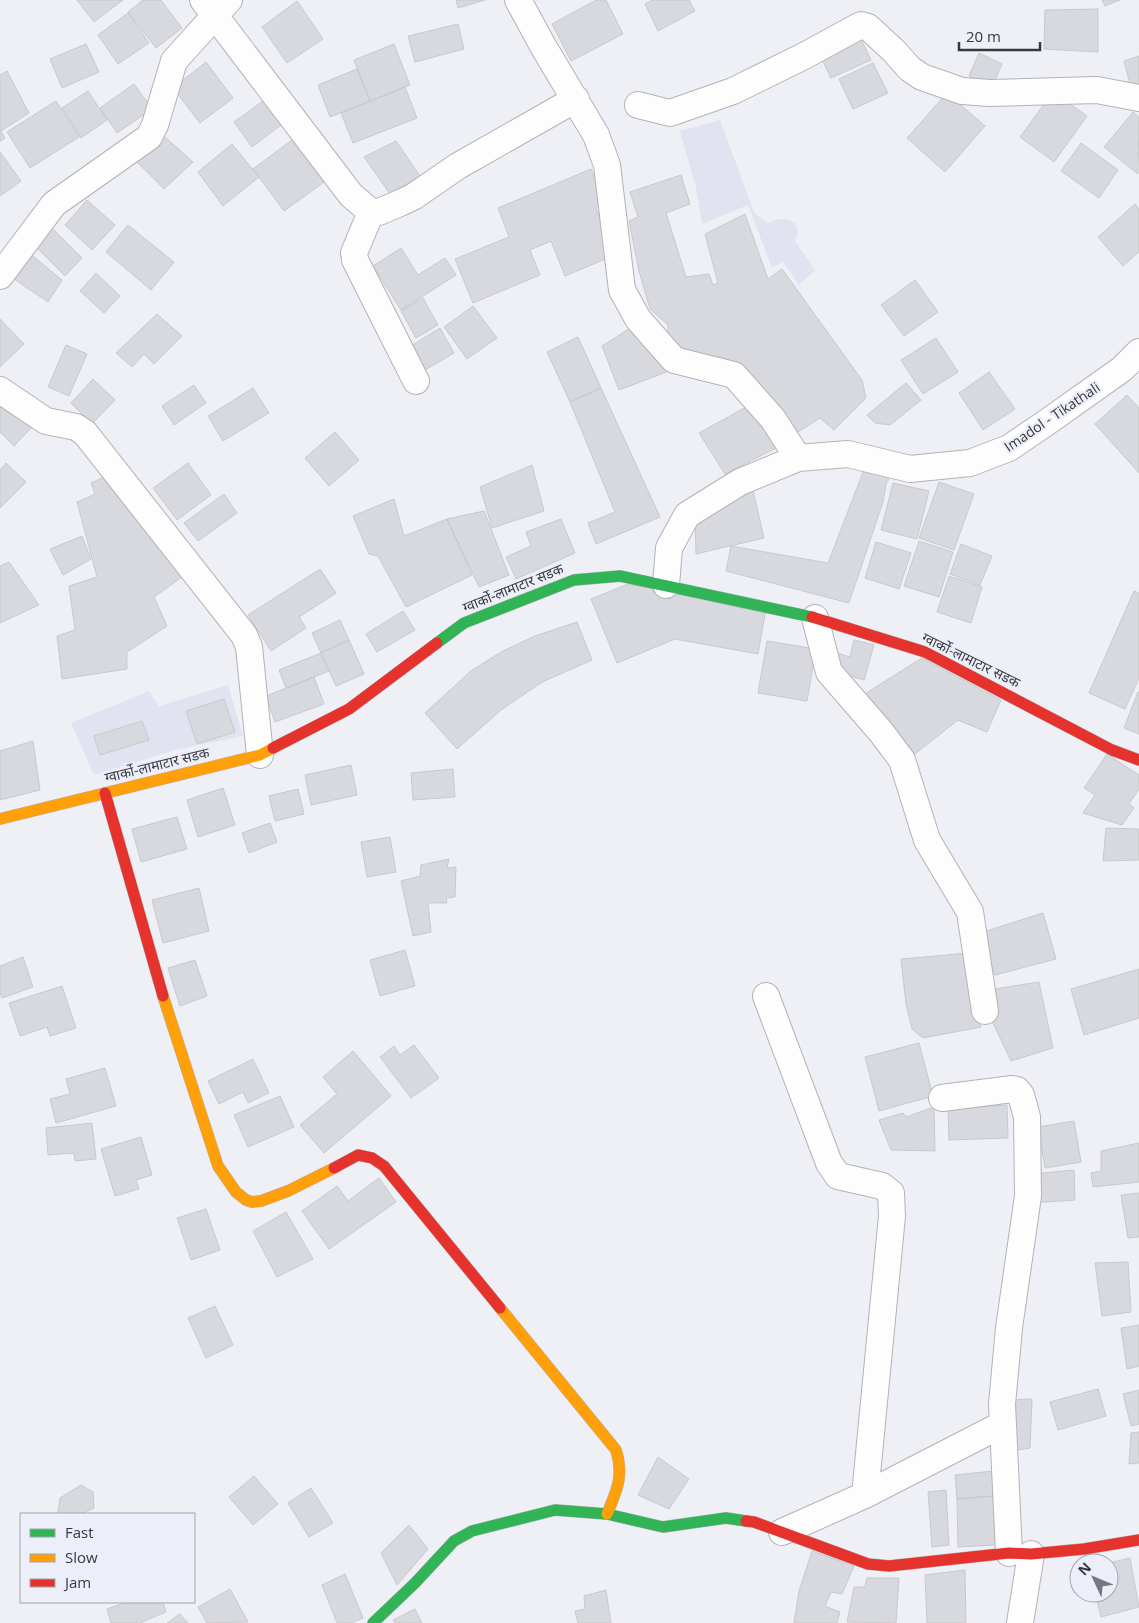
<svg xmlns="http://www.w3.org/2000/svg" width="1139" height="1623" font-family="'Open Sans','Noto Sans Devanagari',sans-serif">
  <rect width="100%" height="100%" fill="#eff0f6"/>
  <path fill="#e1e3f0" d="M720,120L754,212L767,223L779,219H788L796,224L798,232L795,241L815,270L799,285L783,262L772,268L748,205L702,224L696,188L680,131Z
    M228,685L243,736L175,750L94,775L71,723L149,691L159,706Z"/>
  <path fill="#d8d9de" stroke="#c8c9cd" d="M77,0H123L94,22Z
    M143,0H161L182,28L156,48L128,12Z
    M456,0H485L458,8Z
    M596,0H606L623,34L571,61L552,24Z
    M652,0H689L695,11L658,31L645,4Z
    M1102,0H1120L1105,6Z
    M297,1L323,39L287,63L262,27Z
    M1098,9V52L1044,49L1045,10Z
    M128,13L149,43L118,64L98,35Z
    M458,24L464,49L415,62L408,36Z
    M858,33L871,60L831,78L818,51Z
    M86,44L99,72L62,88L50,59Z
    M394,44L410,85L370,101L354,60Z
    M979,53L1002,64L992,86L969,76Z
    M1139,56V93L1133,95L1124,61Z
    M206,62L233,98L200,123L173,88Z
    M873,63L888,93L853,109L839,79Z
    M357,69L370,101L330,117L318,85Z
    M7,71L29,113L1,131L5,138L0,141V75Z
    M134,84L152,109L117,133L100,108Z
    M405,87L417,118L353,143L341,113Z
    M88,91L107,120L81,138L62,108Z
    M1053,92L1087,116L1054,162L1020,137Z
    M947,93L985,126L945,172L907,138Z
    M56,101L79,137L30,168L7,132Z
    M263,101L281,125L252,147L234,122Z
    M1133,112L1139,117L1138,174L1104,147Z
    M300,134L331,177L284,211L253,169Z
    M164,136L193,162L164,189L137,162Z
    M396,141L420,176L390,194L364,157Z
    M1081,143L1118,170L1099,198L1061,171Z
    M232,144L259,177L223,206L198,172Z
    M0,152L21,181L0,196Z
    M591,169L604,200L596,208L615,255L565,276L551,241L530,250L540,275L473,303L455,259L509,237L498,208Z
    M681,175L690,204L666,213L686,277L709,274L713,285L718,283L705,234L745,214L768,279L782,269L862,380L866,398L834,430L820,418L798,432L767,402L733,362L720,356L705,362L678,350L668,340V325L650,309L639,271L629,221L638,217L630,192Z
    M87,200L115,225L92,250L65,225Z
    M1135,204L1139,209V252L1123,266L1098,237Z
    M128,225L174,262L151,290L106,252Z
    M52,228L82,258L65,276L35,246Z
    M401,248L418,275L445,258L456,275L401,310L373,266Z
    M27,251L62,280L48,302L8,275Z
    M96,273L120,296L104,313L80,291Z
    M915,280L938,312L904,336L881,305Z
    M423,298L438,325L416,338L401,311Z
    M473,306L497,338L467,359L444,327Z
    M157,314L182,336L154,364L144,354L132,367L116,353Z
    M0,319L24,344L0,367Z
    M638,323L669,371L619,390L602,346Z
    M440,328L454,353L425,370L411,346Z
    M578,337L601,388L570,402L547,352Z
    M936,338L958,372L923,394L901,360Z
    M66,345L87,354L69,396L48,387Z
    M989,372L1015,409L983,430L959,393Z
    M93,379L115,400L92,424L71,403Z
    M906,383L921,400L890,425L875,423L867,415Z
    M194,385L206,403L174,425L162,406Z
    M253,388L269,413L223,441L208,416Z
    M601,388L660,517L596,544L588,523L615,512L570,402Z
    M0,393L34,425L14,446L0,432Z
    M1127,395L1139,408V473L1095,424Z
    M748,406L780,446L725,474L699,433Z
    M335,432L359,460L329,486L305,458Z
    M6,463L26,482L0,508V470Z
    M188,463L211,495L177,520L153,488Z
    M532,465L544,511L492,528L480,487Z
    M865,467L892,473L886,484L883,502L849,603L726,571L731,546L828,563Z
    M109,475L189,572L154,597L167,626L127,652V669L62,679L57,636L75,630L69,586L97,577L77,502L95,494L91,483Z
    M939,482L974,494L954,550L919,538Z
    M893,483L929,491L917,539L881,530Z
    M752,486L764,538L696,554L695,513Z
    M224,494L237,513L198,541L184,523Z
    M394,499L404,536L447,519L472,575L406,607L378,556L369,554L353,516Z
    M484,511L509,575L479,587L447,519Z
    M561,519L575,553L516,579L506,557L531,546L526,532Z
    M82,536L91,559L63,575L50,549Z
    M919,541L953,552L939,597L904,586Z
    M876,542L911,553L899,589L865,578Z
    M961,544L992,556L980,585L950,574Z
    M9,562L39,605L0,623V566Z
    M320,569L336,593L299,617L306,628L271,651L248,615Z
    M949,576L982,587L971,623L937,612Z
    M628,584L766,609L758,654L675,639L617,663L591,599Z
    M1134,591L1139,593V678L1125,709L1089,693Z
    M403,611L415,630L377,652L366,634Z
    M340,620L349,640L321,653L312,633Z
    M577,622L592,660L542,682L501,710L457,749L425,713L472,670L503,651L535,636Z
    M349,640L364,674L336,686L321,653Z
    M854,640L874,645L864,680L832,671L837,653L850,657Z
    M767,641L816,649L807,701L758,693Z
    M321,653L329,671L286,688L279,670Z
    M922,658L1001,700L987,732L958,720L911,757L863,695Z
    M314,677L324,704L275,722L266,696Z
    M1138,692H1139V734L1124,728Z
    M224,699L235,732L197,744L186,711Z
    M142,721L149,740L100,755L94,736Z
    M33,741L40,790L0,800V751Z
    M1107,754L1139,775V789L1129,804L1134,808L1122,825L1083,813L1095,795L1084,788Z
    M351,765L357,795L311,805L305,775Z
    M453,769L455,797L413,800L411,773Z
    M223,788L235,825L198,837L187,800Z
    M298,789L304,814L275,821L269,796Z
    M177,817L187,849L141,862L132,829Z
    M270,823L277,842L249,853L242,833Z
    M1106,828L1139,829V860L1103,861Z
    M390,837L396,872L367,877L361,842Z
    M449,859L447,868L456,867L455,897L446,898L447,903H428L431,932L413,936L401,881L420,876L421,865Z
    M199,888L209,931L163,943L152,900Z
    M1043,913L1056,959L995,975L980,933Z
    M405,950L415,986L380,996L370,960Z
    M969,953L981,1027L923,1038L912,1029L906,1004L901,959Z
    M23,957L33,987L2,998L0,993V966Z
    M195,960L207,996L180,1006L168,968Z
    M1139,969V1018L1084,1035L1071,989Z
    M1039,982L1053,1048L1011,1061L993,1023L988,990Z
    M62,986L76,1028L50,1036L47,1027L20,1036L9,1003Z
    M919,1043L933,1096L879,1111L865,1057Z
    M414,1045L439,1078L411,1098L380,1057L394,1046L400,1055Z
    M353,1051L391,1096L324,1153L300,1125L337,1094L323,1077Z
    M253,1059L269,1093L248,1103L243,1092L219,1104L208,1081Z
    M105,1068L116,1106L56,1123L50,1099L70,1094L66,1079Z
    M280,1096L294,1127L248,1147L234,1115Z
    M1007,1105L1008,1138L949,1140L948,1109Z
    M934,1107L935,1151L891,1150L879,1120L903,1113L906,1117Z
    M1074,1121L1081,1162L1045,1168L1038,1127Z
    M92,1123L96,1159L75,1161L74,1153L48,1155L46,1128Z
    M141,1137L152,1175L136,1180L139,1189L115,1196L101,1149Z
    M1139,1143V1182L1093,1187L1091,1173L1101,1171V1151Z
    M1074,1170L1075,1200L1033,1203V1174Z
    M379,1178L396,1202L329,1249L302,1211L337,1186L348,1201Z
    M1139,1193V1237L1128,1238L1121,1195Z
    M206,1209L220,1250L191,1260L177,1218Z
    M286,1212L313,1259L277,1277L253,1231Z
    M1128,1262L1131,1312L1102,1316L1095,1263Z
    M215,1306L233,1345L206,1358L188,1318Z
    M1139,1325V1366L1127,1369L1121,1328Z
    M1098,1389L1106,1416L1058,1430L1050,1402Z
    M1139,1390V1424L1131,1426L1123,1394Z
    M1032,1399L1030,1448L1012,1451L1011,1400Z
    M1139,1432V1463L1129,1464L1131,1433Z
    M658,1457L689,1479L669,1509L638,1495Z
    M993,1471V1496L957,1499L955,1475Z
    M254,1476L278,1504L253,1525L229,1497Z
    M81,1485L93,1492L94,1508L81,1514H61L58,1512L60,1498Z
    M311,1488L333,1523L309,1537L288,1503Z
    M946,1490L949,1545L932,1547L928,1492Z
    M993,1496L996,1545L958,1547L957,1499Z
    M409,1525L428,1549L397,1585L381,1553Z
    M812,1551L854,1566L842,1594L831,1592L825,1606L840,1612L837,1623H794L799,1591Z
    M1130,1558L1139,1607L1101,1617L1095,1593H1109V1563Z
    M965,1570L966,1623H927L925,1575Z
    M345,1574L363,1618L351,1623H337L322,1585Z
    M867,1578H899L896,1623L847,1622L854,1587H865Z
    M230,1589L248,1622L207,1623L198,1607Z
    M606,1590L611,1623H578L575,1611L585,1609L584,1596Z
    M127,1602H163L166,1612L140,1623H111L107,1609Z
    M415,1609L422,1623H395L393,1620Z
    M180,1614L188,1623H167Z"/>
  <g fill="none" stroke-linecap="round" stroke-linejoin="round">
    <g stroke="#b2b3b7" stroke-width="28">
      <path id="street" d="M203,0L351,195L371,212H379L400,203L413,197L458,166L576,99
        M518,0L543,46L596,135L607,165L622,290L638,319L674,360L734,375L773,419L798,458
        M638,105L670,113L733,91L804,56L861,25L868,27L894,51L910,69L922,77L962,91L990,93L1097,90L1139,98
        M371,212L354,253L355,260L416,381
        M0,276L54,204L149,137L155,125L174,61L229,0
        M0,390L46,421L76,427L85,433L244,635L249,647L260,755
        M666,585L669,548L687,515L740,482L798,458L848,454L910,469L970,463L1009,448L1043,425L1122,369L1139,352
        M815,618L829,672L881,732L902,760L927,840L970,912L985,1011
        M766,996L829,1163L838,1176L882,1186L891,1193L892,1216L865,1495
        M942,1098L1012,1089L1017,1090L1021,1095L1027,1117L1028,1196L1009,1328L1002,1404L1009,1553
        M782,1532L865,1495L1003,1424
        M1020,1623L1031,1554"/>
    </g>
    <g stroke="#b2b3b7" stroke-width="12">
      <path id="fast" d="M437,643L464,623L574,580L620,576L812,617
        M373,1623L415,1583L454,1541L472,1531L555,1510L607,1514L663,1527L726,1518L746,1521"/>
    </g>
    <g stroke="#b2b3b7" stroke-width="12">
      <path id="slow" d="M0,819L260,755L273,748
        M163,996L218,1166L236,1192L246,1200L252,1202L261,1201L288,1191L334,1168
        M500,1308L616,1450C624,1476 617,1490 607,1514"/>
    </g>
    <g stroke="#b2b3b7" stroke-width="12">
      <path id="jam" d="M812,617L925,652L1112,750L1139,760
        M273,748L349,709L437,643
        M105,793L163,996
        M334,1168L358,1155L372,1158L384,1166L500,1308
        M746,1521L754,1522L868,1564L889,1566L1009,1553L1031,1554L1084,1549L1139,1540"/>
    </g>
    <use href="#street" stroke="#fdfdfe" stroke-width="26"/>
    <use href="#fast" stroke="#30b455" stroke-width="11"/>
    <use href="#slow" stroke="#ff9f0a" stroke-width="11"/>
    <use href="#jam" stroke="#e5322d" stroke-width="11"/>
  </g>
  <g text-anchor="middle" stroke-width="4.5" stroke-linejoin="round" paint-order="stroke">
    <g font-size="14" fill="#37383c" stroke="#eceef9">
      <text transform="translate(1052 417) rotate(-34)" y="5">Imadol - Tikathali</text>
      <text transform="translate(513 588) rotate(-22)" y="5">ग्वार्को-लामाटार सडक</text>
      <text transform="translate(971 660) rotate(26)" y="5">ग्वार्को-लामाटार सडक</text>
      <text transform="translate(157 765) rotate(-14)" y="5">ग्वार्को-लामाटार सडक</text>
    </g>
  </g>
  <rect x="20" y="1513" width="175" height="90" fill="#eceef9" stroke="#a4a5ad"/>
  <rect x="30" y="1529" width="25" height="8" fill="#30b455" stroke="#a4a5ad"/>
  <text x="65" y="1538" font-size="15" fill="#37383c">Fast</text>
  <rect x="30" y="1554" width="25" height="8" fill="#ff9f0a" stroke="#a4a5ad"/>
  <text x="65" y="1563" font-size="15" fill="#37383c">Slow</text>
  <rect x="30" y="1579" width="25" height="8" fill="#e5322d" stroke="#a4a5ad"/>
  <text x="65" y="1588" font-size="15" fill="#37383c">Jam</text>
  <g transform="translate(1094 1578) rotate(314)"><circle r="24" fill="#eceef9" stroke="#a4a5ad"/>
  <path d="M0-4L9 19L0 12L-9 19Z" fill="#77787d"/>
  <text y="-8" font-size="14" font-weight="bold" text-anchor="middle" fill="#37383c">N</text>
  </g>
  <path d="M959 42v8h81v-8" fill="none" stroke="#37383c" stroke-width="2.5"/>
  <text x="966" y="42" font-size="15" fill="#37383c" stroke="#eceef9" stroke-width="4" paint-order="stroke">20 m</text>
</svg>
